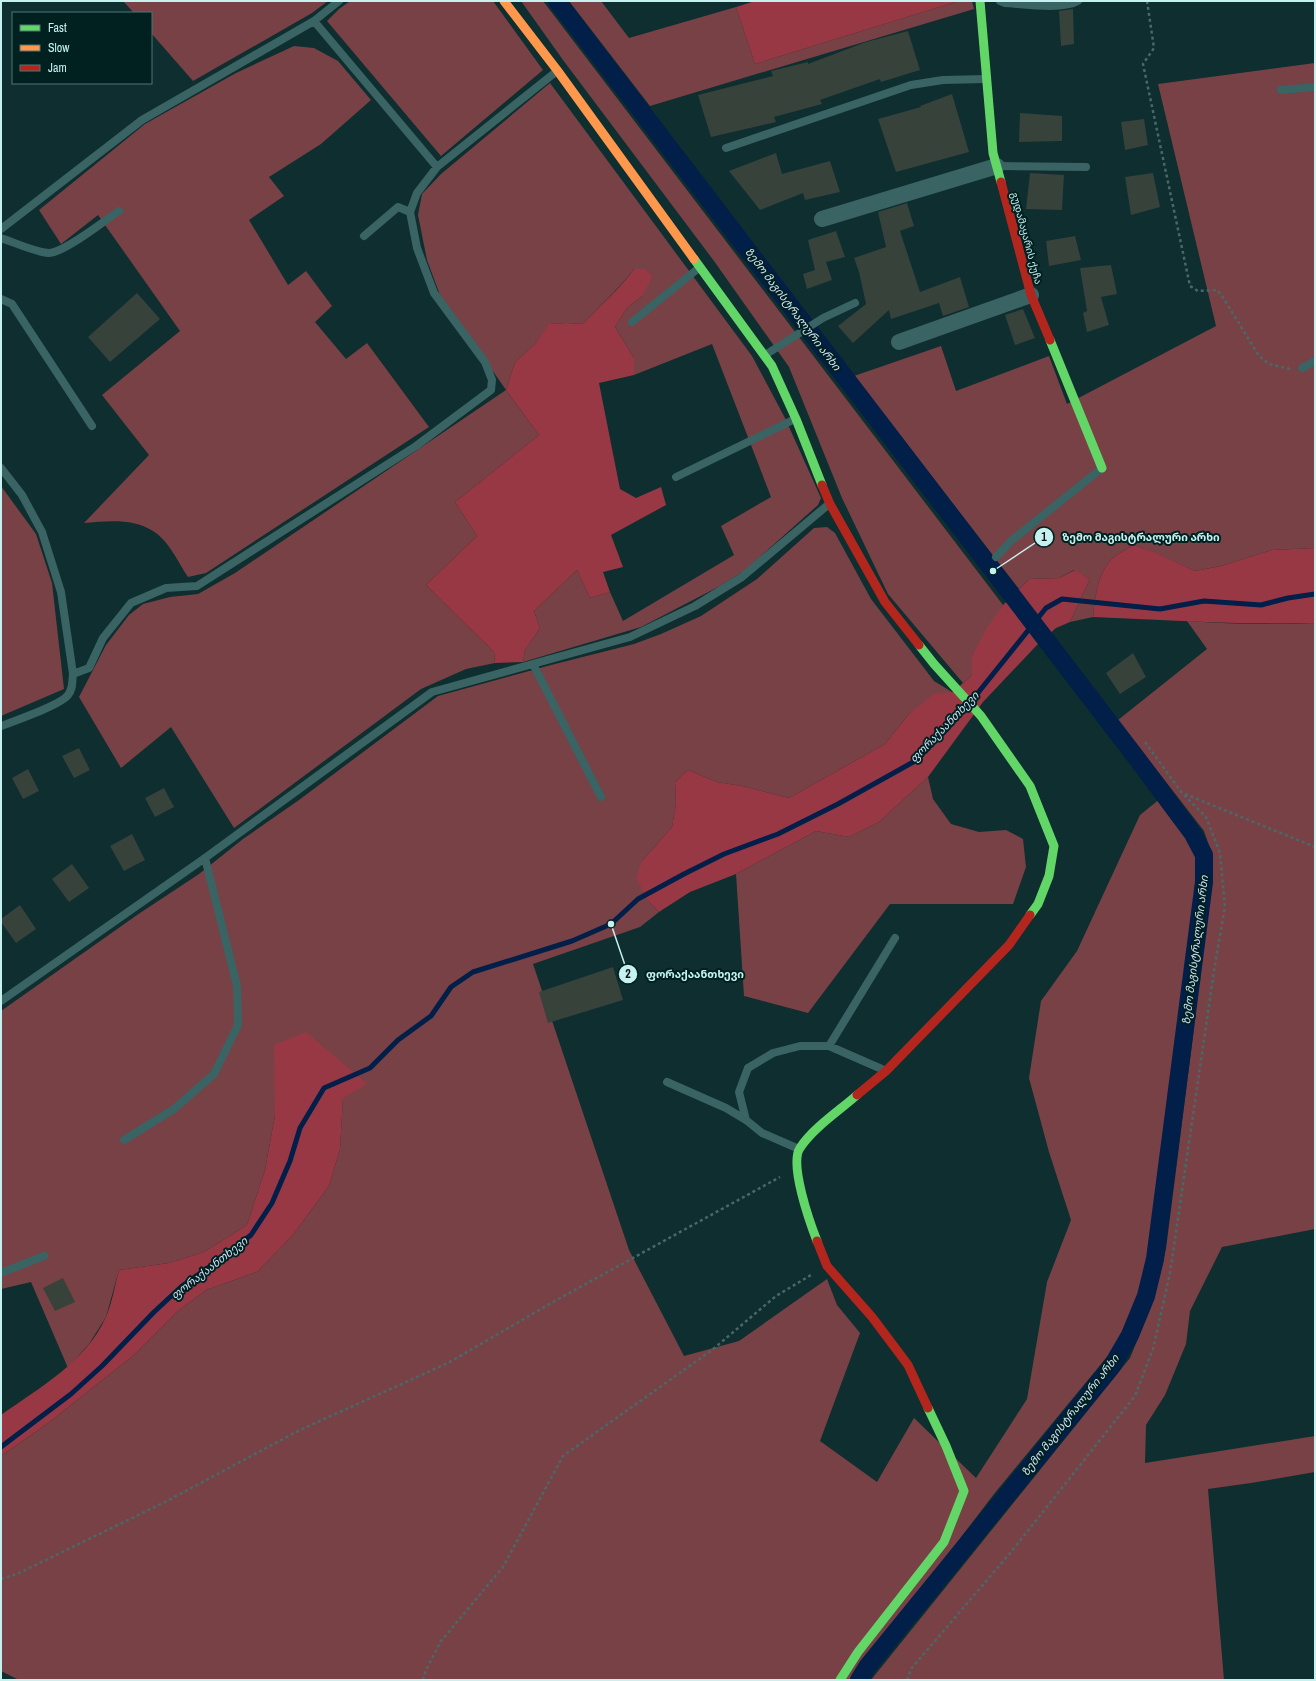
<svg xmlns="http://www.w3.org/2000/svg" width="1316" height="1681" font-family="'Archivo Narrow','Noto Sans Georgian',sans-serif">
  <rect width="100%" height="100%" fill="#0e2e2f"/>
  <path fill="#784146" d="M123,1H328L312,13L193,81L151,33V13H134Z
    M350,1H493L543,70L441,156L327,21L339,9Z
    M521,1H543L1003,605L972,655V675L963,683L888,594L842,498L789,367L714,261L563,60Z
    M569,1H601L629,38L736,7L755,64L959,1H972L974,9L650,106Z
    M294,46L314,48L338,61L371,100L321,144L269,177L284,196L249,220L288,285L306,271L332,306L315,322L346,359L367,343L429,427L206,573L188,577C178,562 169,541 153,531C133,518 107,521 84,523L149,455L102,395L180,331L98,215L61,244L39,210L145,124L236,73Z
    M1315,63V548L1272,550L1221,566L1195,571L1153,552L1133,545C1126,550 1115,555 1109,562C1097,577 1095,598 1093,617L1070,622L1090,579L1074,570L1059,578L1029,579L1019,589L854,376L941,346L956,391L1049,356L1067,404L1216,326L1158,84Z
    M550,83L752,356L785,418L821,498L818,505L744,571L720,586L641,627L523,662L525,650L540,628L534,611L577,570L590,598L610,592L623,621L734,555L721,526L771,497L712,344L634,375V358L615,327L627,308L642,296L634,269C619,289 600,305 583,324L567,323L550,324L535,344L515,362L506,390L539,435L455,502L477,536L426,585L494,652L495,663L466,669L421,689L234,828L171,727L121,768L79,697L106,645L129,615L143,604L170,597L198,594L235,573L506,390L440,295L427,260L418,215L422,194L441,174Z
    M1,486L36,534L52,583L64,689L1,716Z
    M827,527L835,533L871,599L934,681L952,692L909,714L885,744L789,798L742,786L717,782L688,770L675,782L676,804L672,827L642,861L649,902L659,912L640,927L533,964L629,1250L684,1356L739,1341L827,1279L837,1305L860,1333L820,1441L877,1482L914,1418L976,1478L1027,1399L1047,1282L1071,1220L1049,1152L1029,1078L1041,1001L1077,951L1140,815L1161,798L1193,842L1200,862L1153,1229L1141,1298L1120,1341L994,1494L852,1680H19L1,1671V1456L47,1424L134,1355L178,1311L206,1290L257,1272L293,1235L329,1186L340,1149L343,1097L275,1074V1115L265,1170L247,1225L204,1252L169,1263L119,1270L106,1317L89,1344L68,1368L31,1282L1,1289V1011L137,915L199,874L243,839L299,800L438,696L551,665L634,644L661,634L701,616L757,579L814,528Z
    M1187,621C1229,624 1272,625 1315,623V1229L1222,1247L1190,1311L1186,1344L1165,1395L1146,1425L1145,1463L1315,1436V1472L1251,1483L1208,1489L1224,1680H871L1130,1358L1151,1307L1166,1249L1193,1036L1212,854L1204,831L1118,720L1207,649Z
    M928,777L933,799L951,824L979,832L1006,830L1023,839L1026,867L1013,904H890L808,1013L744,996L736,874L816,831L849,837L879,822Z"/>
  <path fill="#993845" d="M755,1H959L755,64L736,7Z
    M634,269H646L652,277L642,296L627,308L615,327L634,358V375L599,383L620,489L636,498L661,487L666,505L611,535L623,567L603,572L610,592L590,598L577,570L534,611L540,628L525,650L523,662L495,663L494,652L426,585L477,536L455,502L539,435L506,390L515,362L535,344L549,324L567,323L583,324C600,305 620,289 634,269Z
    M1133,545L1154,552L1195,571L1221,566L1272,550L1315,548V623C1241,625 1167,620 1093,617C1095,598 1097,577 1109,562C1115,555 1126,550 1133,545Z
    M1075,570L1090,579L1070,622L1056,628L1036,646L983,702L928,777L879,822L849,837L816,831L736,874L690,892L659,912L649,902L636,878L642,861L672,827L676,804L675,782L688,770L717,782L742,786L789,798L885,744L909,714L934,694L953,692L972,675V655L987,628L1003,605L1029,579L1059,578Z
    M306,1032L367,1084L343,1098L340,1149L329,1186L293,1235L257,1272L206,1290L178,1311L134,1355L47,1424L1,1456V1415C40,1387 85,1363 106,1317C112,1303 115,1285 119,1270L169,1263L204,1252L247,1225L265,1170L275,1115L274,1045Z"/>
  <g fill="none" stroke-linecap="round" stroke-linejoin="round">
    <path stroke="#011f48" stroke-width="5" d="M973,699L1046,608L1062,599L1160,609L1204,601L1261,605L1288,598L1315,594
      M1,1447L71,1394L102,1366L154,1312L182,1286L219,1260L251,1235L272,1203L290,1161L300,1128L324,1088L370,1068L398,1040L431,1016L451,987L473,972L572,941L611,924L638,899L684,874L724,854L778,834L838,804L915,761L945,731L966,707"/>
    <path stroke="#011f48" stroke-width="18" d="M557,1L1138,760L1193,834L1204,855V882L1155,1259L1146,1296L1130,1335L1112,1366L867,1667L859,1680"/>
  </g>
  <path fill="#37423b" d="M1073,9L1074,44L1061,46L1059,11Z
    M908,31L920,70L881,82L880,79L820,100L822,104L774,117L776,122L711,137L698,95L773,76L771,71L808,62V64L866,42Z
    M952,94L969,152L896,172L878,119L921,107L920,106Z
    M1020,113L1062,116V141L1019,142Z
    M1144,119L1148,145L1125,150L1121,122Z
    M776,153L782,174L830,161L840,192L805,200L803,193L760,210L729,171Z
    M1030,173L1064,175L1062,210L1026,209Z
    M1153,173L1160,207L1131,215L1125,177Z
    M907,203L914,226L900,231L920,292L960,277L969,307L943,316L939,303L891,319L889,310L853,343L838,326L866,304L859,272L854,258L886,247L878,212Z
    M836,231L845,257L826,262L832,280L807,289L803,274L815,270L808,240Z
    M1075,236L1081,260L1049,266L1046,241Z
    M1111,265L1117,294L1101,297L1109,325L1087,332L1083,313L1087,311L1080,268Z
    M137,293L160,319L110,362L88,337Z
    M1023,309L1035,338L1015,345L1005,315Z
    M1133,653L1146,677L1120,694L1106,673Z
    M79,748L90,770L74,778L62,756Z
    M28,769L39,791L23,799L12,778Z
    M164,788L174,807L155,817L145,798Z
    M132,834L145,860L124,871L110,846Z
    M72,864L89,888L69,902L52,879Z
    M20,905L36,929L16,943L1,922V919Z
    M613,967L623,1000L548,1023L539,992Z
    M63,1278L75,1302L55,1311L43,1288Z"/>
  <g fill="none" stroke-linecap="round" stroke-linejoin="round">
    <path stroke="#496969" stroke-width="2.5" stroke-dasharray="3 3" stroke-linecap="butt" d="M1147,1L1154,48L1143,64L1190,286L1198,291L1217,290L1224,299L1259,356L1269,364L1290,369
      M1185,794L1315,847
      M1,1579L17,1574L165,1502L300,1430L448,1363L553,1302L780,1177
      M423,1680L426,1670L441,1641L503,1567L563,1456L712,1350L776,1296L811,1275
      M907,1680L911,1669L1011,1552L1135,1396L1153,1349L1170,1273L1215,964L1225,907L1220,853L1206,817L1182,793L1145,742"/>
    <path stroke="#3a6364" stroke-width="8" d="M1000,1L1005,3C1022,4 1064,10 1078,1
      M314,21L437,167
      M1281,90L1315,87
      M726,148L911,85L943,80L986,79
      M998,166L1086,167
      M1,229L142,120L314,21L339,1
      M364,236L398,207L410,212
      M1,238C16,243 32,251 48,253C63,254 105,220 119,211
      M1,299L12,304L92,426
      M632,322L700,267
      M765,355L823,318L855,303
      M1302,368L1315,361
      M1,468L22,495L42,532L61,592L73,674L89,668L103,638L131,603L166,588L197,586L416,446L491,390L492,380L485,362L434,293L417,248L410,212L417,193L437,167L557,71
      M676,477L795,419
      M996,557L1011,541L1102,468
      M533,664L601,797
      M1,726C14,721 61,705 68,695C73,689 72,682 73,674
      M1,1001L205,858L432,692L630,637L695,606L742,577L829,504
      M829,1046L895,938
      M667,1082L726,1108L746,1120L762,1133L799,1149
      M746,1120L739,1092L748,1068L773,1053L800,1046H829L884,1070
      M124,1140L174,1109L214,1074L238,1025L237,986L205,858
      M1,1273L44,1256"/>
    <path stroke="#3a6364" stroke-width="16" d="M822,219L997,166
      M899,342L1031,295"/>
    <path stroke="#63d668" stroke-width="9" d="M980,1L993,153L1001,182
      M694,259L772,366L796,419L822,485
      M1050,340L1102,468
      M919,645L934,664L981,716L1030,786L1054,846L1049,876L1038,904L1030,915
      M817,1241C810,1223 789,1164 800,1148C813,1128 839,1111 857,1095
      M840,1680L858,1652L944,1542L964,1491L946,1446L928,1408"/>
    <path stroke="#ff974d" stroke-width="9" d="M504,1L557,70L694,259"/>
    <path stroke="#b3261e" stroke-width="9" d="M1001,182L1031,295L1050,340
      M822,485L830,504L885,602L919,645
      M857,1095L886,1071L1009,945L1030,915
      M817,1241L827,1266L872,1317L908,1365L928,1408"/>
  </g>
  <g text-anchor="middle" stroke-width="4" stroke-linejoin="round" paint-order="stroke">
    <g font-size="10" fill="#c5f1f1" stroke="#012020">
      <text transform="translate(1027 238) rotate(75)" y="4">გუდამაყარის ქუჩა</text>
    </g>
    <g font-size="11" font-style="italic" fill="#d2e3fa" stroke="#012020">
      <text transform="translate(793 309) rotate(53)" y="4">ზემო მაგისტრალური არხი</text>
      <text transform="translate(944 727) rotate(-46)" y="4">ფორაქაანთხევი</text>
      <text transform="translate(1195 950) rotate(-83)" y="4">ზემო მაგისტრალური არხი</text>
      <text transform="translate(209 1268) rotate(-38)" y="4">ფორაქაანთხევი</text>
      <text transform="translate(1070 1415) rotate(-52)" y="4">ზემო მაგისტრალური არხი</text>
    </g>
  </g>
  <path fill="none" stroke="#c5f1f1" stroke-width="1.5" d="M993 571L1044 537M611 924L628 974"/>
  <g fill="#c5f1f1" stroke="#012020" stroke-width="1.5">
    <circle cx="993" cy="571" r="4"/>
    <circle cx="611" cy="924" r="4"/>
    <circle cx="1044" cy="537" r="10"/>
    <circle cx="628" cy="974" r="10"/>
  </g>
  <g font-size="12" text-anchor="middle" font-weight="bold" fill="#111">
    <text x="1044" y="541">1</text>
    <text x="628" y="978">2</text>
  </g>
  <g font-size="11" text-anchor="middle" font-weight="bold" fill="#c5f1f1" stroke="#012020" stroke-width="4" stroke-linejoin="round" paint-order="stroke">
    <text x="1141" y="541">ზემო მაგისტრალური არხი</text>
    <text x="695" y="978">ფორაქაანთხევი</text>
  </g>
  <rect width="1316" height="1681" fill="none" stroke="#c5f1f1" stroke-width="4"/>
  <rect x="12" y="12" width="140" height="72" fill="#012020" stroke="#4f7474"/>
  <rect x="20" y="25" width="20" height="6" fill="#63d668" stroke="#4f7474"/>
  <text x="48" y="32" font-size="12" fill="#c5f1f1">Fast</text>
  <rect x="20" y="45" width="20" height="6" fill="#ff974d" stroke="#4f7474"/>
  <text x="48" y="52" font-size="12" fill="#c5f1f1">Slow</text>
  <rect x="20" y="65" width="20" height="6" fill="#b3261e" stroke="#4f7474"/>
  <text x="48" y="72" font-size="12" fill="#c5f1f1">Jam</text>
</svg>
